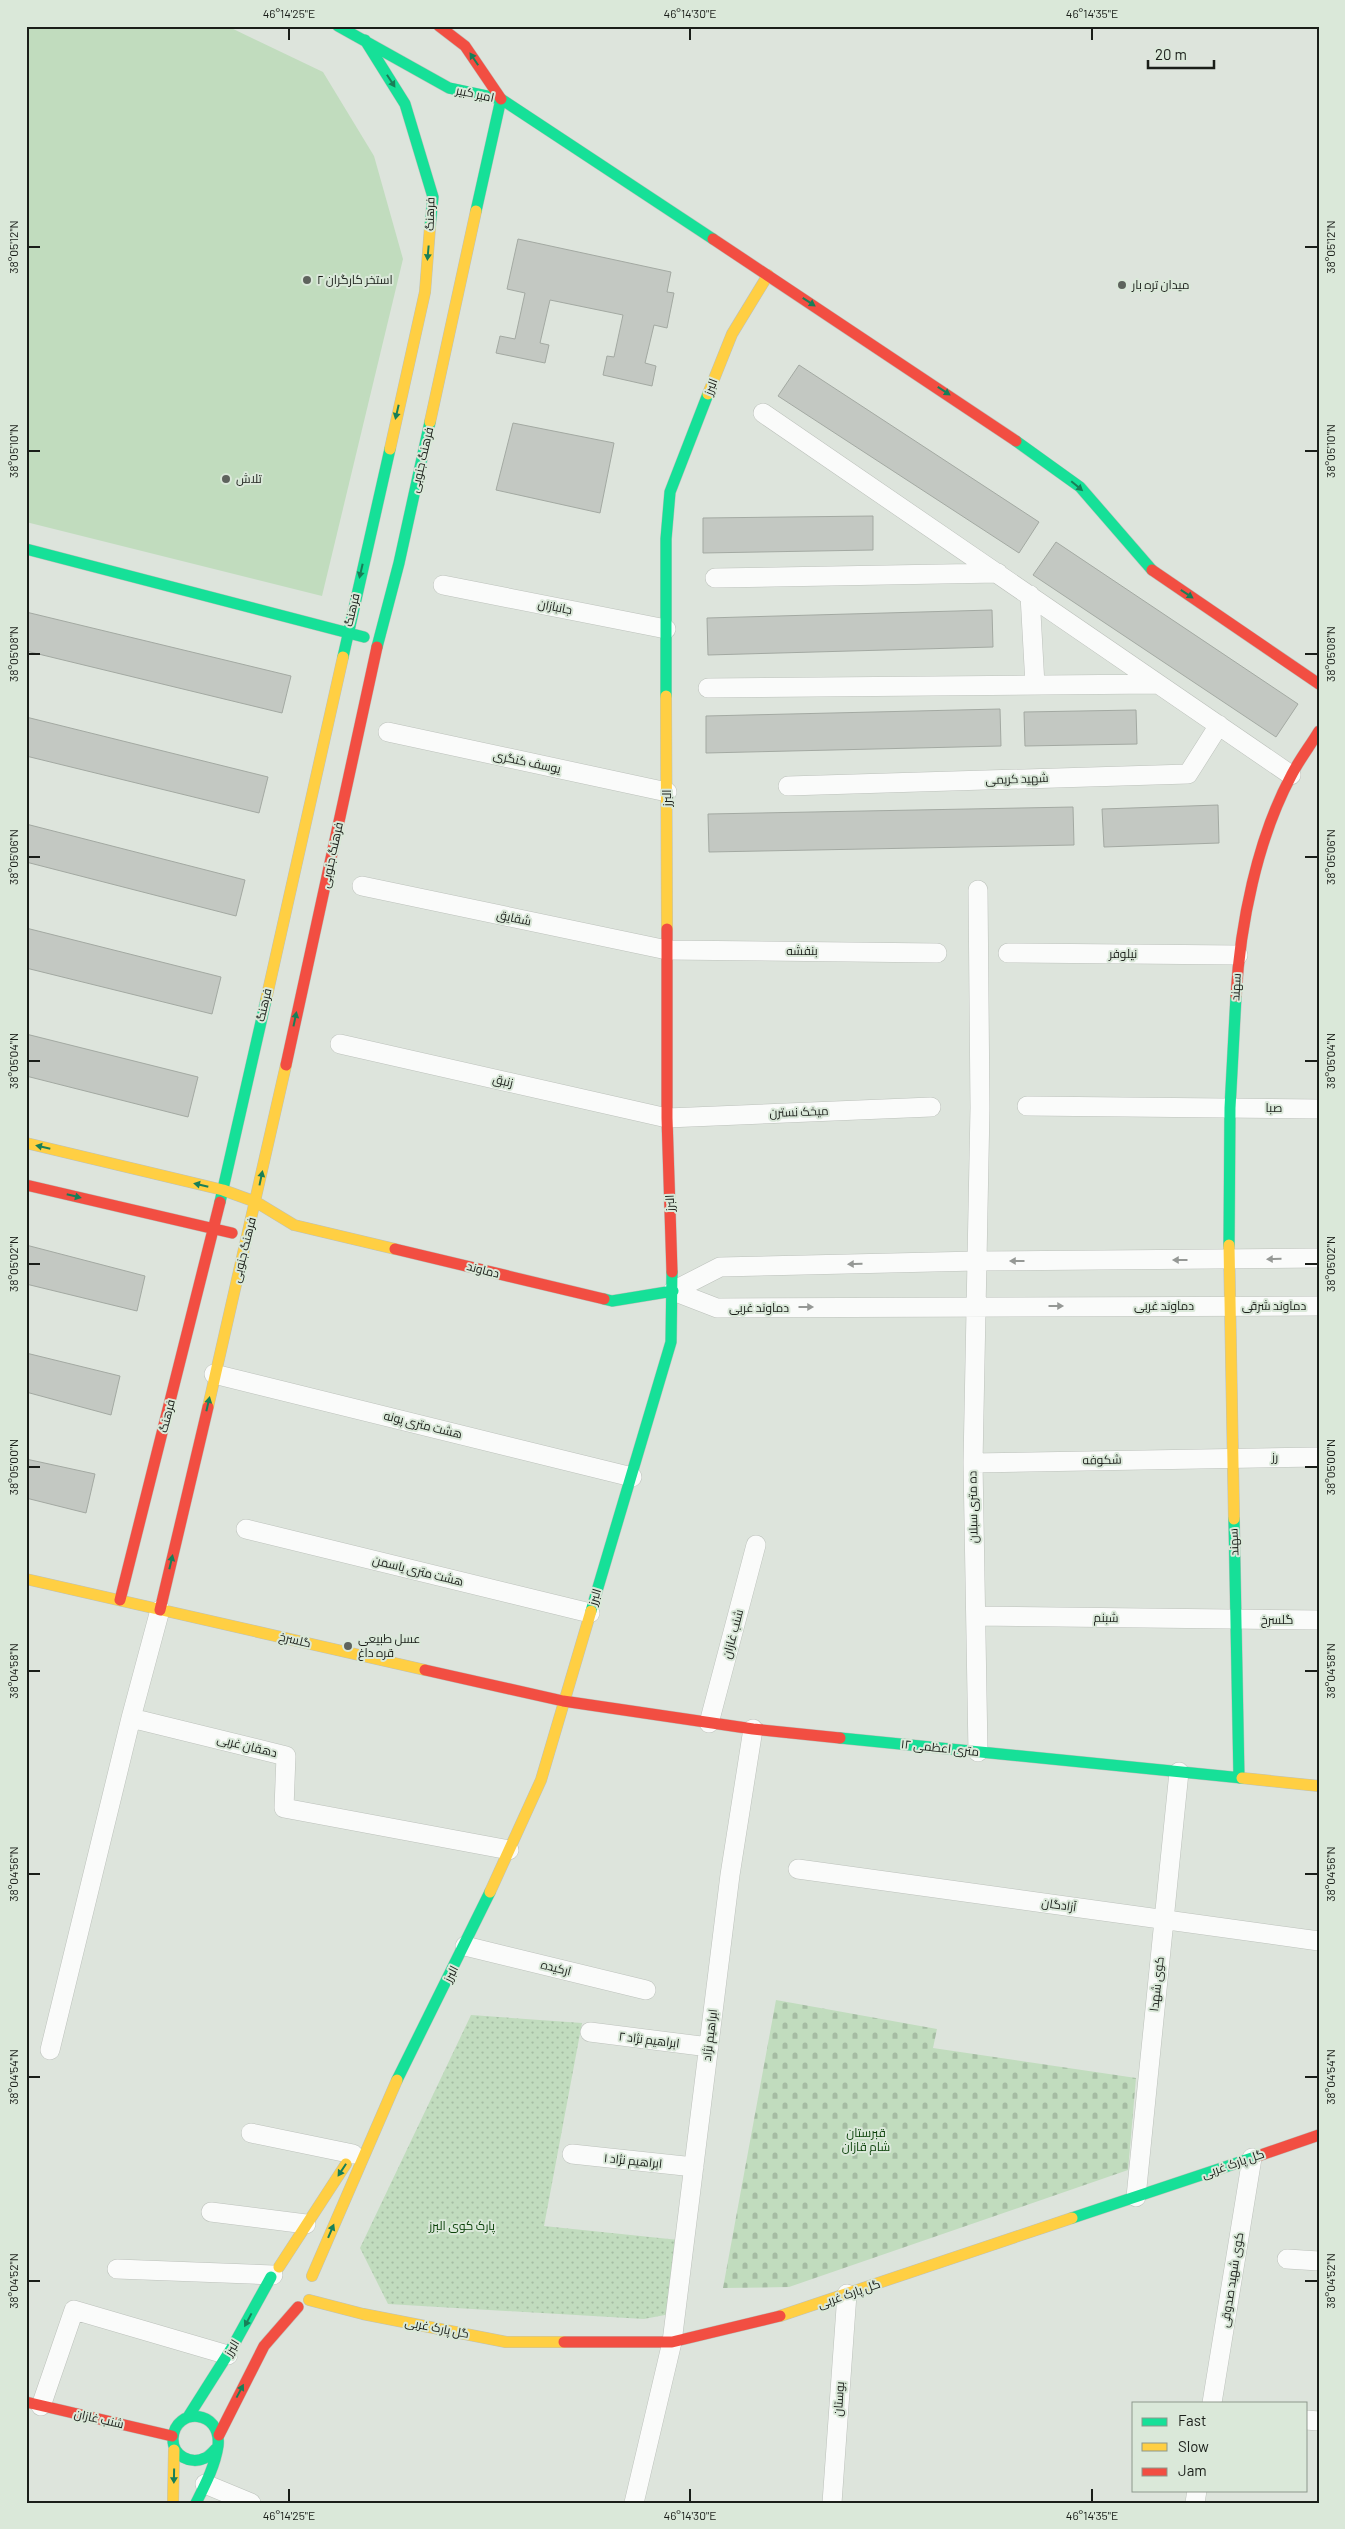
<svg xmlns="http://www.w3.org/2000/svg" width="1345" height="2529" font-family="Barlow,Cairo,sans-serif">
  <defs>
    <pattern id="cemetery-stones" width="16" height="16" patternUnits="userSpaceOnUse" patternTransform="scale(1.25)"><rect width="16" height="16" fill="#c1dcbe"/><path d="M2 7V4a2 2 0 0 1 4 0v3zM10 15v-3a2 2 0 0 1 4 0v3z" fill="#a5bca3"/></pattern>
    <pattern id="park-dots" width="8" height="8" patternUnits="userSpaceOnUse" patternTransform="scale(1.25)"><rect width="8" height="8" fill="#c1dcbe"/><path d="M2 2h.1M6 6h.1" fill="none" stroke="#a5bca3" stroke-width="1.8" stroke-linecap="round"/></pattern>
  </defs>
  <rect width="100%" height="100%" fill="#dde4dc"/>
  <path fill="url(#cemetery-stones)" d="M776,2000L937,2029L933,2048L1136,2078L1128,2170L789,2287L723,2288Z"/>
  <path fill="url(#park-dots)" d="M471,2015L582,2023L544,2226L679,2240L675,2313L644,2319L388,2304L360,2248Z"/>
  <path fill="#c1dcbe" d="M26,26H227L323,72L374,156L403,259L322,596L26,522Z"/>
  <path fill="#c3c8c2" stroke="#a3a9a2" d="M518,239L671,272L667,292L674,293L667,328L654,325L645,363L656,366L652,386L603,375L607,356L614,357L623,315L550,300L540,343L549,345L545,363L496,353L500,336L515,339L525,293L507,289Z
    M799,365L1039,522L1019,553L778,396Z
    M513,423L614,443L600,513L496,490Z
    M873,516V550L703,553V518Z
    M1056,542L1298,704L1276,737L1033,575Z
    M992,610L993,647L708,655L707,618Z
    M26,612L291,676L282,713L26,651Z
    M1000,709L1001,746L706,753V716Z
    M1136,710L1137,744L1025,746L1024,712Z
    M26,717L268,777L259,813L26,756Z
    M1218,805L1219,843L1104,847L1102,809Z
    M1073,807L1074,845L709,852L708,814Z
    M26,824L245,880L236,916L26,862Z
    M26,928L221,977L212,1014L26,968Z
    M26,1034L198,1077L188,1117L26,1076Z
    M26,1245L145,1276L137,1311L26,1284Z
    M26,1353L120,1376L111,1415L26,1392Z
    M26,1459L95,1474L86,1513L26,1498Z"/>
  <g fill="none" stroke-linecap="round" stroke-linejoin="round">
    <g stroke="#bcc1bb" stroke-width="20">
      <path id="street" d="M763,413L1291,775
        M715,578L998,573
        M443,585L666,629
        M1030,595L1035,685
        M708,688L1158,684
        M388,732L667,792
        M788,786L1188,774L1219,725
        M362,886L667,950L937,953
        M978,890L980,1108L973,1463L978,1752
        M1008,953L1238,955
        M340,1044L667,1118L931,1107
        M1027,1106L1319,1109
        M673,1291L720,1267L977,1261L1319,1258
        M673,1291L717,1308L1319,1306
        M214,1374L632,1477
        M973,1463L1319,1457
        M246,1529L590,1613
        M160,1610L131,1718L286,1756L284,1808L509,1850
        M976,1616L1319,1620
        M709,1723L756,1545
        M798,1869L1319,1941
        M465,1946L646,1990
        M590,2032L709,2047
        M50,2050L131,1718
        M251,2133L353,2154
        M572,2154L694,2167
        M1136,2197L1179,1772
        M211,2212L306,2224
        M1287,2259L1319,2261
        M117,2269L273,2275
        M1212,2403L1252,2158
        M41,2406L74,2310L228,2355
        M1306,2420L1319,2421
        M205,2484L251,2503
        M634,2503L672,2342L730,1875L753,1729
        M832,2503L847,2294
        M1195,2503L1197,2490"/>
    </g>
    <g stroke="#bcc1bb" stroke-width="12">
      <path id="fast" d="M338,26L449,88L501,99L713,239
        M365,40L405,104L433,197L430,227
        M476,211L501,99
        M1016,441L1080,487L1152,570
        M26,549L364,637
        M377,647L399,563L430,422
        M343,657L390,449
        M666,696V539L670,492L708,394
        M220,1202L266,1000
        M1229,1245L1230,1108L1236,996
        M604,1299L612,1301L673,1291
        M1234,1519L1239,1778
        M591,1611L671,1342L672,1272
        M840,1738L1242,1778
        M397,2080L490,1892
        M1072,2218L1258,2156
        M188,2417L233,2346L271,2277
        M196,2503C205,2485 215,2466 218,2446C222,2409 175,2407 173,2438C172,2456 191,2465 205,2458C210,2456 213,2451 217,2448"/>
    </g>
    <g stroke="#bcc1bb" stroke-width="12">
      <path id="slow" d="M708,394L732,334L768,275
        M430,422L476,211
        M390,449L425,292L430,227
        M666,696L667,929
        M266,1000L343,657
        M26,1143L223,1190L256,1202L294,1225L395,1249
        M1229,1245L1234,1519
        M208,1407L286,1065
        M26,1579L425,1670
        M1242,1778L1319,1786
        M490,1892L541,1780L591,1611
        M279,2267L346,2164
        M312,2276L397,2080
        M309,2300L363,2314L506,2342H564
        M780,2316L1072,2218
        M173,2503L174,2450"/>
    </g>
    <g stroke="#bcc1bb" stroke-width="12">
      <path id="jam" d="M439,26L465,46L501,99
        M713,239L1016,441
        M1152,570L1319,684
        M667,929V1118L672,1272
        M1236,996C1240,925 1257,840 1291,776C1299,760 1310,746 1319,731
        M286,1065L377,647
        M26,1185L232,1233
        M395,1249L604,1299
        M120,1600L220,1202
        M160,1610L208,1407
        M425,1670L563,1701L753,1729L840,1738
        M1258,2156L1319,2135
        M564,2342H672L780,2316
        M26,2402L172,2436
        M219,2435L264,2346L298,2307"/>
    </g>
    <use href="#street" stroke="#fafbfa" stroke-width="19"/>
    <use href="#fast" stroke="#16e098" stroke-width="11"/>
    <use href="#slow" stroke="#ffcf43" stroke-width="11"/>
    <use href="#jam" stroke="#f24e42" stroke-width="11"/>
  </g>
  <defs><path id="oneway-solid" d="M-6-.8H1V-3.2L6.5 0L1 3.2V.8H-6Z" transform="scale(1.25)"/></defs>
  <g fill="#187f58">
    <use href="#oneway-solid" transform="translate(474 59) rotate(-124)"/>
    <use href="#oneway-solid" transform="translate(391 81) rotate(57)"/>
    <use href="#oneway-solid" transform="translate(428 253) rotate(95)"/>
    <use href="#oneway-solid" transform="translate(809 302) rotate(33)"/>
    <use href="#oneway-solid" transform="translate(944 391) rotate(33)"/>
    <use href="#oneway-solid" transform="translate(397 412) rotate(103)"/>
    <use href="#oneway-solid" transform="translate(1077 486) rotate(40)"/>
    <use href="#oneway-solid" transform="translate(361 571) rotate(103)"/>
    <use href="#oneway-solid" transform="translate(1187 594) rotate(34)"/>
    <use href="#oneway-solid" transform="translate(295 1019) rotate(-78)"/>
    <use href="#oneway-solid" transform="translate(43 1147) rotate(-167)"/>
    <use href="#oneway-solid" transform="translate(261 1178) rotate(-78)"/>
    <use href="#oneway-solid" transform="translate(201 1185) rotate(-167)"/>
    <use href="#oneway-solid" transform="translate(74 1196) rotate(14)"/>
    <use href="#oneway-solid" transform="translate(208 1404) rotate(-77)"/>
    <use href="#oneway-solid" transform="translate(171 1562) rotate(-77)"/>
    <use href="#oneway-solid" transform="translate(342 2170) rotate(123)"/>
    <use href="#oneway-solid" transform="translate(331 2231) rotate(-67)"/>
    <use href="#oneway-solid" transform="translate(248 2320) rotate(118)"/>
    <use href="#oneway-solid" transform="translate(240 2391) rotate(-62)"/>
    <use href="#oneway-solid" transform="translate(174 2476) rotate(91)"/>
  </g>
  <g fill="#959895">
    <use href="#oneway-solid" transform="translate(1274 1259) rotate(179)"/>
    <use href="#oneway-solid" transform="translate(1180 1260) rotate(180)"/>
    <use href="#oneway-solid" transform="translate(1017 1261) rotate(180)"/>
    <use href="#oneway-solid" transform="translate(855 1264) rotate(179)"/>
    <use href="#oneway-solid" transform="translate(1056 1306)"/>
    <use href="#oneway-solid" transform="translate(806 1307)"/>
  </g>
  <path fill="none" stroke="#1a1e19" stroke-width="2" d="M289,28V40M690,28V40M1092,28V40M28,247H40M1305,247H1318M28,451H40M1305,451H1318M28,654H40M1305,654H1318M28,857H40M1305,857H1318M28,1061H40M1305,1061H1318M28,1264H40M1305,1264H1318M28,1467H40M1305,1467H1318M28,1671H40M1305,1671H1318M28,1874H40M1305,1874H1318M28,2077H40M1305,2077H1318M28,2281H40M1305,2281H1318M289,2489V2502M690,2489V2502M1092,2489V2502"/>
  <g fill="#5e635d" stroke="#dae8d9" stroke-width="2">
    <circle cx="307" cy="280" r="5"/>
    <circle cx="1122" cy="285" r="5"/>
    <circle cx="226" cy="479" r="5"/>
    <circle cx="348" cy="1646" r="5"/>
  </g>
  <g text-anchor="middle" stroke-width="4" stroke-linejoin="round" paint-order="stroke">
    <g font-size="12" fill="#1a1e19" stroke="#dae8d9">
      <text transform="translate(475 94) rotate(12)" y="4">امیر کبیر</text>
      <text transform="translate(430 214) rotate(-88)" y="4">فرهنگ</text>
      <text transform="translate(711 387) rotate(-69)" y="4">البرز</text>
      <text transform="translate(422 460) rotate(-77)" y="4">فرهنگ جنوبی</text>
      <text transform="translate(555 607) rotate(11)" y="4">جانبازان</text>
      <text transform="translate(352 610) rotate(-77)" y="4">فرهنگ</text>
      <text transform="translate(527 762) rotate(12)" y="4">یوسف کنگری</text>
      <text transform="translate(1017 779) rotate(-2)" y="4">شهید کریمی</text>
      <text transform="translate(667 798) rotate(-90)" y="4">البرز</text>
      <text transform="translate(332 855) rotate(-78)" y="4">فرهنگ جنوبی</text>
      <text transform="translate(514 918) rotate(12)" y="4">شقایق</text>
      <text x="802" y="955">بنفشه</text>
      <text x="1123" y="958">نیلوفر</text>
      <text transform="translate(1236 987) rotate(-87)" y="4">سهند</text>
      <text transform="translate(264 1005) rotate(-77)" y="4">فرهنگ</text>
      <text transform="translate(503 1081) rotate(13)" y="4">زنبق</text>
      <text x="1274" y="1112">صبا</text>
      <text transform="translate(799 1112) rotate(-2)" y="4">میخک نسترن</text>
      <text transform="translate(670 1203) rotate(-92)" y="4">البرز</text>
      <text transform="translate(244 1250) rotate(-76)" y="4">فرهنگ جنوبی</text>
      <text transform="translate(483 1270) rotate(14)" y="4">دماوند</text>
      <text x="1164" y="1310">دماوند غربی</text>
      <text x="1274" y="1310">دماوند شرقی</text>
      <text x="759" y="1312">دماوند غربی</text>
      <text transform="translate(167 1416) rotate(-76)" y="4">فرهنگ</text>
      <text transform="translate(423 1425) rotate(14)" y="4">هشت متری پونه</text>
      <text x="1275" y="1461">رز</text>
      <text transform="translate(1102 1460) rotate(-1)" y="4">شکوفه</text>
      <text transform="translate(973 1507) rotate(-91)" y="4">ده متری سبلان</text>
      <text transform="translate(1234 1542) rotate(-92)" y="4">سهند</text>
      <text transform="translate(418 1571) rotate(14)" y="4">هشت متری یاسمن</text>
      <text transform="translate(595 1597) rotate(-73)" y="4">البرز</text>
      <text transform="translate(1106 1618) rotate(1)" y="4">شبنم</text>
      <text x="1277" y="1624">گلسرخ</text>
      <text transform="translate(733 1634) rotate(-75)" y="4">شنب غازان</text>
      <text transform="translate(295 1640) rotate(13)" y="4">گلسرخ</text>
      <text transform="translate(247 1746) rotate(14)" y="4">دهقان غربی</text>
      <text transform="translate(940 1748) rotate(6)" y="4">۱۲ متری اعظمی</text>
      <text transform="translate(1059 1905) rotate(8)" y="4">آزادگان</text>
      <text transform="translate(556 1968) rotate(14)" y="4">ارکیده</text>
      <text transform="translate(451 1974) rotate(-63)" y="4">البرز</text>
      <text transform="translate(1157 1984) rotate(-84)" y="4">کوی شهدا</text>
      <text transform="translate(710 2035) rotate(-83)" y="4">ابراهیم نژاد</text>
      <text transform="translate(649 2040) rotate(7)" y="4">ابراهیم نژاد ۲</text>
      <text transform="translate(633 2161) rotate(6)" y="4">ابراهیم نژاد ۱</text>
      <text transform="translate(1233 2164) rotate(-19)" y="4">گل پارک غربی</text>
      <text transform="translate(1232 2280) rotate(-81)" y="4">کوی شهید صدوقی</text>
      <text transform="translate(849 2294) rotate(-19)" y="4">گل پارک غربی</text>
      <text transform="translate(437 2328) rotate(11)" y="4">گل پارک غربی</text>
      <text transform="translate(232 2348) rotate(-59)" y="4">البرز</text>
      <text transform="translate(839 2399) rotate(-86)" y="4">بوستان</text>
      <text transform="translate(99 2419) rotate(13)" y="4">شنب غازان</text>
    </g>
    <g font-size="12" fill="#1a1e19" stroke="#dae8d9" text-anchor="start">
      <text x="317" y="284">استخر کارگران ۲</text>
      <text x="1132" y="289">میدان تره بار</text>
      <text x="236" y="483">تلاش</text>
      <text x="358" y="1643">عسل طبیعی<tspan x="358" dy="14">قره داغ</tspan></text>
    </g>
    <g font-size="12" fill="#0b4109" stroke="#dae8d9">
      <text x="866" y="2137">قبرستان<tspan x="866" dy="14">شام قازان</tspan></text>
      <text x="462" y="2230">پارک کوی البرز</text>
    </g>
  </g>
  <rect width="1345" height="2529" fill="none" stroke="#dae8d9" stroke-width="55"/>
  <rect x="1132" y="2402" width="175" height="90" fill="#dae8d9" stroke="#8d978c"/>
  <rect x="1142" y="2418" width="25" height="8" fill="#16e098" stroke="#8d978c"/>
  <text x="1178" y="2426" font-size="15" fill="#1a1e19">Fast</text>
  <rect x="1142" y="2443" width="25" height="8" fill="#ffcf43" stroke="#8d978c"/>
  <text x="1178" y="2452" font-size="15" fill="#1a1e19">Slow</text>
  <rect x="1142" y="2468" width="25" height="8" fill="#f24e42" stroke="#8d978c"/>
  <text x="1178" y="2476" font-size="15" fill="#1a1e19">Jam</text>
  <path d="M1148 60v8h66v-8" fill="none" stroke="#1a1e19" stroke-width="2.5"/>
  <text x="1155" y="60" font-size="15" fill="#1a1e19" stroke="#dae8d9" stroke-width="4" paint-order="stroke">20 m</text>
  <rect x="28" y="28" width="1290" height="2474" fill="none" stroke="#1a1e19" stroke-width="2"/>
  <g font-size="12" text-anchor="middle" fill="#1a1e19">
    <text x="289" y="18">46°14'25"E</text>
    <text x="690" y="18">46°14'30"E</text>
    <text x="1092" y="18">46°14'35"E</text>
    <text transform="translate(14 247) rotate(-90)" y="4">38°05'12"N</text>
    <text transform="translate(1331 247) rotate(-90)" y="4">38°05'12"N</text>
    <text transform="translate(14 451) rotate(-90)" y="4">38°05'10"N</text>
    <text transform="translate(1331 451) rotate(-90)" y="4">38°05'10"N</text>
    <text transform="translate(14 654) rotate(-90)" y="4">38°05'08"N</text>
    <text transform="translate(1331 654) rotate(-90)" y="4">38°05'08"N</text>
    <text transform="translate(14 857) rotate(-90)" y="4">38°05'06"N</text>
    <text transform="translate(1331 857) rotate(-90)" y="4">38°05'06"N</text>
    <text transform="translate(14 1061) rotate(-90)" y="4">38°05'04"N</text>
    <text transform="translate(1331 1061) rotate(-90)" y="4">38°05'04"N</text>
    <text transform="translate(14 1264) rotate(-90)" y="4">38°05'02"N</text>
    <text transform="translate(1331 1264) rotate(-90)" y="4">38°05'02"N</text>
    <text transform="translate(14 1467) rotate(-90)" y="4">38°05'00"N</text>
    <text transform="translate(1331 1467) rotate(-90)" y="4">38°05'00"N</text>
    <text transform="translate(14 1671) rotate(-90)" y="4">38°04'58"N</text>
    <text transform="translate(1331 1671) rotate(-90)" y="4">38°04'58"N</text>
    <text transform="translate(14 1874) rotate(-90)" y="4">38°04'56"N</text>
    <text transform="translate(1331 1874) rotate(-90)" y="4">38°04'56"N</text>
    <text transform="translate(14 2077) rotate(-90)" y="4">38°04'54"N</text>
    <text transform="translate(1331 2077) rotate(-90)" y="4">38°04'54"N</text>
    <text transform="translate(14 2281) rotate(-90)" y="4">38°04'52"N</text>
    <text transform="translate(1331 2281) rotate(-90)" y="4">38°04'52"N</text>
    <text x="289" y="2520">46°14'25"E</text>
    <text x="690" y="2520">46°14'30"E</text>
    <text x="1092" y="2520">46°14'35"E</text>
  </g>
</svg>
